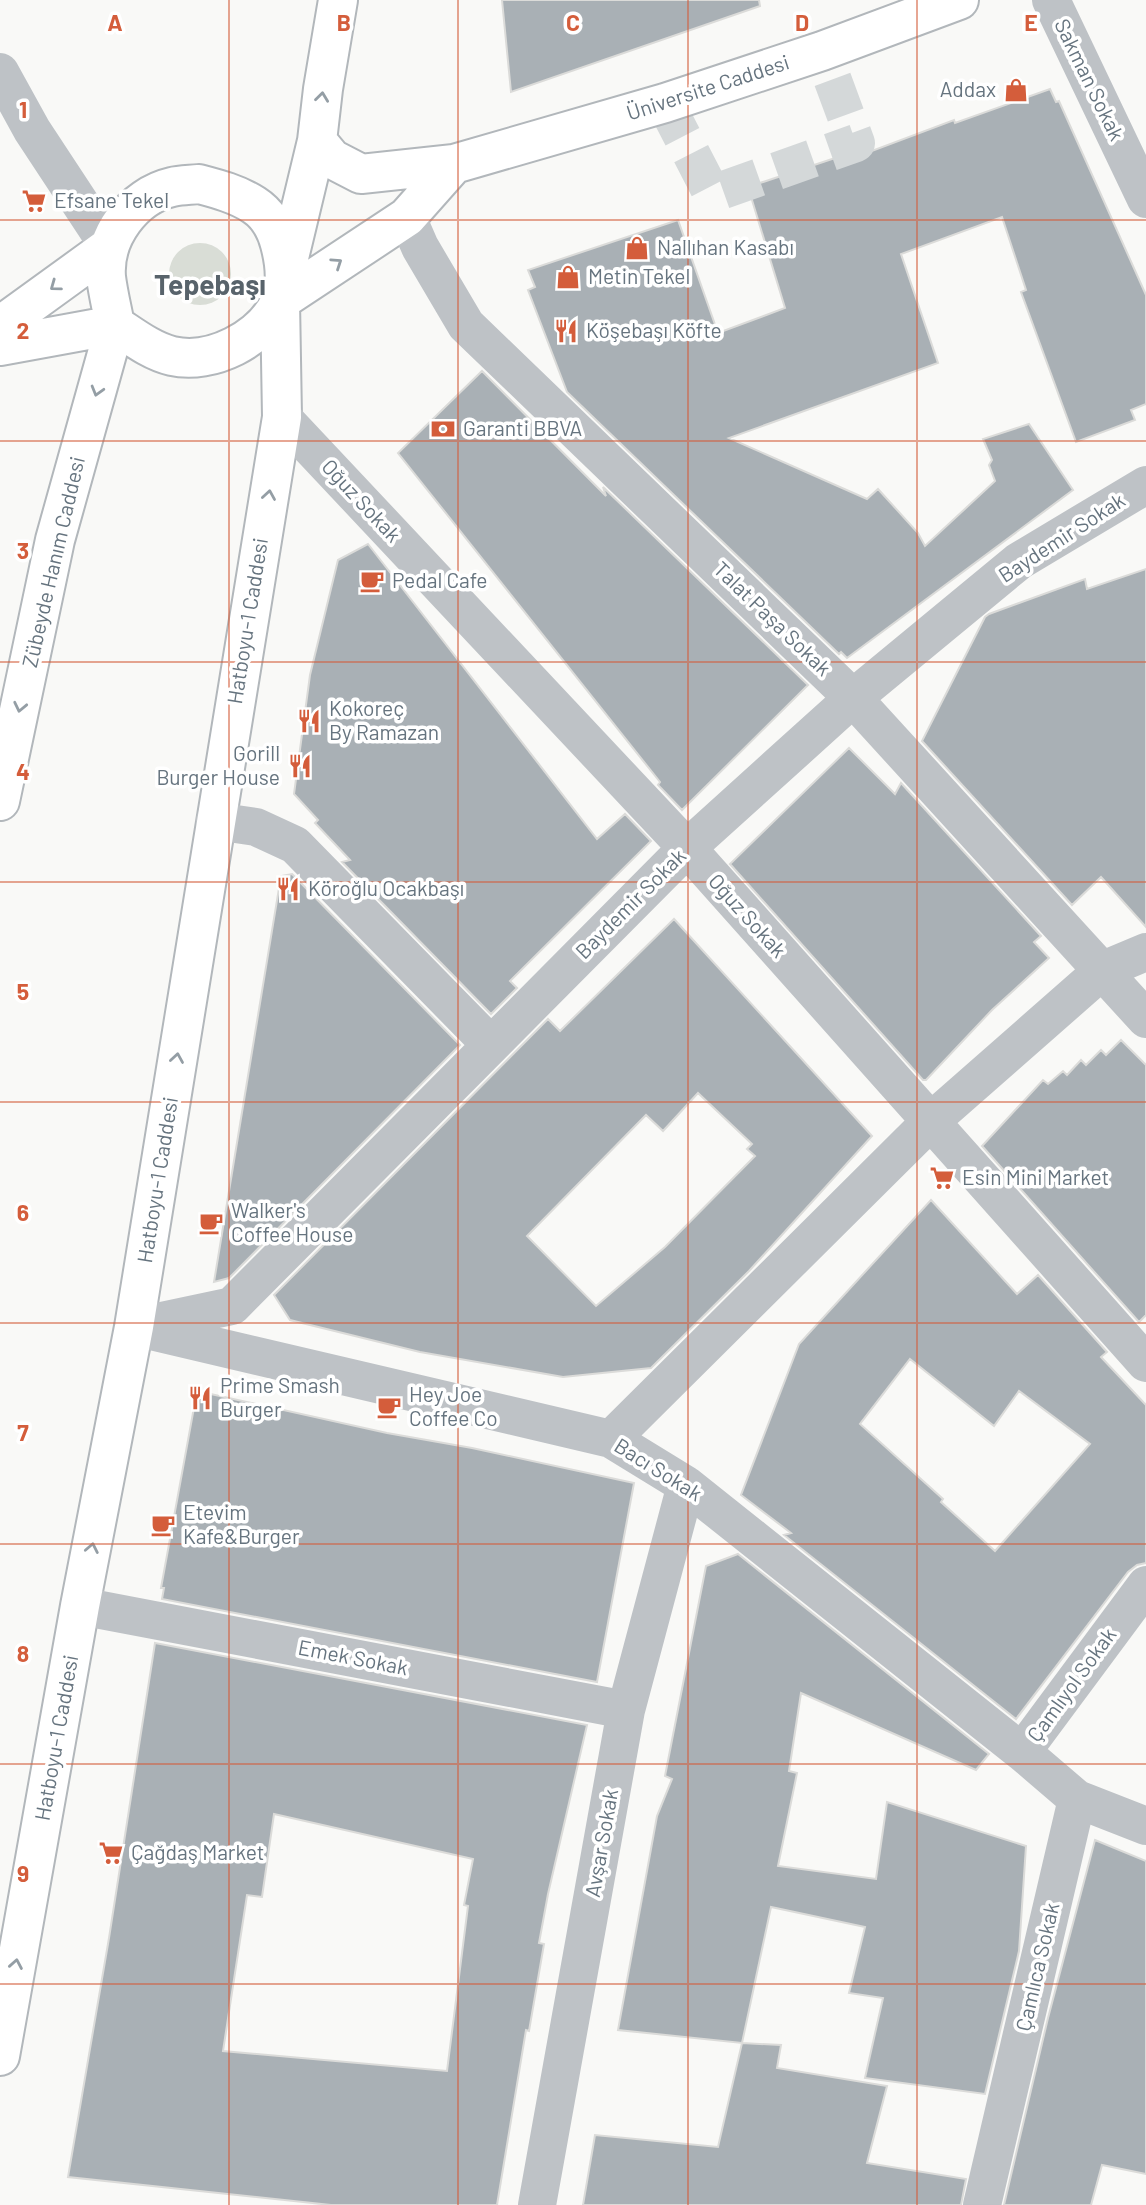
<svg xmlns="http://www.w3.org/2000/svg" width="1146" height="2205" font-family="Barlow,sans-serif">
  <rect width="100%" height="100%" fill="#f9f9f7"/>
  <path fill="#d9ddd6" d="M169 274a31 31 0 1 1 62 0a31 31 0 1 1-62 0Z"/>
  <path fill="#a9b0b5" stroke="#dbdbd9" stroke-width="2" fill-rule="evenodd" d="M502,0H759L760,6L511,92Z
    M1050,89L1056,102L1059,101L1146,295V404L1131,410L1135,420L1076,442L1021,292L1026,290L1002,217L901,254L938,363L729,438L867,499L878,489L918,533L925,546L995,481L989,465L992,460L983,439L1029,424L1073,490L847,658L841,652L839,654L567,392L528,290L535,287L528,270L678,220L718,333L785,308L748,187L838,157L840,163L954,120L955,123Z
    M482,371L606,496L603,487L808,685L682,810L658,785L660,782L398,453Z
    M368,544L597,839L625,814L651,841L510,981L517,988L491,1014L342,862L350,860L315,823L318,820L294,794L310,675L338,560Z
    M1146,569V927L1101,877L1072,905L922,741L985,617L989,614L1085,579L1087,589Z
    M849,748L895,794L901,783L1041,936L1034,942L1049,958L992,1010L926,1080H923L730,864Z
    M292,874L460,1045L229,1278L214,1282L281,876Z
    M674,919L872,1136L749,1271L651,1368L563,1377L420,1352L290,1320L274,1295L548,1019L560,1031ZM698,1093L752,1144L747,1149L755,1156L665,1247L596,1306L527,1236L646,1115L663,1131Z
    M1121,1040L1146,1065V1315L1139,1322L982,1146L1043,1080L1048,1084L1063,1071L1067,1075L1081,1060L1086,1065L1101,1050L1106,1055Z
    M931,1200L1017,1294L1038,1275L1107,1352L1101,1357L1146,1405V1563L1137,1565L1128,1572L1016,1719L784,1535L791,1533L741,1495L799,1344ZM910,1359L994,1426L1019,1391L1090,1444L995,1551L941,1502L943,1499L860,1424Z
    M197,1391L387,1433L472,1448L634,1483L597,1682L162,1599L164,1588H161Z
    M738,1554L989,1754L976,1770L801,1693L789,1771L797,1773L778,1866L876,1879L887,1802L1026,1846L1019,1951L985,2094L865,2078L883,1998L849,1993L865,1927L771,1907L742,2043L618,2030L657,1816L672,1779L665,1776L706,1566Z
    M155,1643L587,1725L548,1894L539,1943L544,1944L529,2031L526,2030L497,2205H331L68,2177L109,1938ZM274,1814L473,1859L464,1905L468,1906L447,2071L223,2051L247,1895L262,1897Z
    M1095,1840L1146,1861V2174L1102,2165L1091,2205H1004L1048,2018Z
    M742,2043L781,2045L777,2068L887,2086L867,2163L966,2179L961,2205H583L595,2135L718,2147Z"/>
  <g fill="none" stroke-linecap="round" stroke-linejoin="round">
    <path stroke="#d4d8d9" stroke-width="38" stroke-dasharray="38 19" stroke-linecap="butt" d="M665,103L712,194L856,143L822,51"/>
    <g stroke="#b2b7bb" stroke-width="42">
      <path id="major" d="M338,0L323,89L317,141L332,159L361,174L454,164L665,103L822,51L959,0
        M199,184C218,189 237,194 254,205C268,214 276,229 280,244C285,263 288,283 280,302C262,339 212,365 172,356C151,351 132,336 115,325C112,309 108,293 106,277C103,237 133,196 172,187C180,185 190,185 199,184Z
        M287,266L317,141
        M0,326L109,247
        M0,346L115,325L55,540L0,801
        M0,2056L80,1606L134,1327L282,417L280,301L407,217L454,164"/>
    </g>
    <path stroke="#bec2c6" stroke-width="38" d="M1051,0L1146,199
      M0,72L32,130L109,247
      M407,217L420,247L466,325L853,698L1146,1019
      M282,417L687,848L1146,1363
      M215,821L256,827L295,845L491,1045
      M147,1324L232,1306L687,848L853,698L1019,561L1146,485
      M134,1327L611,1439L686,1485L1022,1752L1077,1799L982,2205
      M611,1439L930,1122L1103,970L1146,952
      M80,1606L626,1710
      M1022,1752L1146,1585
      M1077,1799L1146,1826
      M537,2205L626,1710L686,1485"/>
    <use href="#major" stroke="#fff" stroke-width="38"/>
  </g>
  <defs><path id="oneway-chevron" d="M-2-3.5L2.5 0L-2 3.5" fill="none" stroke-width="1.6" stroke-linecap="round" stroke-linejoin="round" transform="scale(1.75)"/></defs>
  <g stroke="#949ea5">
    <use href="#oneway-chevron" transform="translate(322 97) rotate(-83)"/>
    <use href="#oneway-chevron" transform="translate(337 263) rotate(-34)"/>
    <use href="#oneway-chevron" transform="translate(55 286) rotate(144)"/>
    <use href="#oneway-chevron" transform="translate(97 391) rotate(106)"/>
    <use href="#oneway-chevron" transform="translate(269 495) rotate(-81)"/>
    <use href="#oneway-chevron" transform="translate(20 707) rotate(102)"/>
    <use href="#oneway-chevron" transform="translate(177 1058) rotate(-81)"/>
    <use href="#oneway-chevron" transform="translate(92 1548) rotate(-79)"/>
    <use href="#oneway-chevron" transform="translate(16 1964) rotate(-80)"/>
  </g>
  <path fill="none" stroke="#d45d3b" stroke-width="2" stroke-opacity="0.55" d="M229,0V2205M458,0V2205M688,0V2205M917,0V2205M0,220H1146M0,441H1146M0,662H1146M0,882H1146M0,1102H1146M0,1323H1146M0,1544H1146M0,1764H1146M0,1984H1146"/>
  <defs>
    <g id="shop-bare" transform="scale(1.89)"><path d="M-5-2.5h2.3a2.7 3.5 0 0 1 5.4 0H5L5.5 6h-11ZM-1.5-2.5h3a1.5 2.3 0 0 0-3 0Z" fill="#d45d3b" stroke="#fff" stroke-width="2.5" paint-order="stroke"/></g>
    <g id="supermarket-bare" transform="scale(1.89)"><path d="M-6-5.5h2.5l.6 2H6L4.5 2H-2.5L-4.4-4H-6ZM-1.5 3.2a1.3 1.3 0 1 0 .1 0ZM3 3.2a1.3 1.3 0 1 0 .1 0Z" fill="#d45d3b" stroke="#fff" stroke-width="2.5" paint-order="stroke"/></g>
    <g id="restaurant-bare" transform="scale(1.89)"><path d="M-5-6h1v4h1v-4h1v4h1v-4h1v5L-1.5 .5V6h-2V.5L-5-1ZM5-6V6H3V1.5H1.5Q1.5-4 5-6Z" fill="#d45d3b" stroke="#fff" stroke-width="2.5" paint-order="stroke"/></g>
    <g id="bank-bare" transform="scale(1.89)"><path d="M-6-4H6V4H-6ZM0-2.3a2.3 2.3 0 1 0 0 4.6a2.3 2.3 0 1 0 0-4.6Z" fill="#d45d3b" stroke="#fff" stroke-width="2.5" paint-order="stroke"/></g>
    <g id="cafe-bare" transform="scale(1.89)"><path d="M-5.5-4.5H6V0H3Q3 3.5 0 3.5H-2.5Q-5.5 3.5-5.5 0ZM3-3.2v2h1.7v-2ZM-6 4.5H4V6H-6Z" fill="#d45d3b" stroke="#fff" stroke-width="2.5" paint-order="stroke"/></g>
  </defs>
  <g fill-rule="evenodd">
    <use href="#shop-bare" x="1016" y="90"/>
    <use href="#supermarket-bare" x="34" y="201"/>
    <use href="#shop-bare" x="637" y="248"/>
    <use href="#shop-bare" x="568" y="277"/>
    <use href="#restaurant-bare" x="566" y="331"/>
    <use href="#bank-bare" x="443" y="429"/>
    <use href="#cafe-bare" x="372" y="581"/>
    <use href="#restaurant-bare" x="309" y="721"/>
    <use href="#restaurant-bare" x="300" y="766"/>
    <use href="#restaurant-bare" x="288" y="889"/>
    <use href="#supermarket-bare" x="942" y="1178"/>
    <use href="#cafe-bare" x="211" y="1223"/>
    <use href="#restaurant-bare" x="200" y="1398"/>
    <use href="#cafe-bare" x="389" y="1407"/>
    <use href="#cafe-bare" x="163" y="1525"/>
    <use href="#supermarket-bare" x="111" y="1853"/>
  </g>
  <g text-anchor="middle" stroke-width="7" stroke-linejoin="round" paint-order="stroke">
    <g font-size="21" fill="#66747f" stroke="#fff">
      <text transform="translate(1089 80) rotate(64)" y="7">Sakman Sokak</text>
      <text transform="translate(708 88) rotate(-18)" y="7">Üniversite Caddesi</text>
      <text transform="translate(361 501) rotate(47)" y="7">Oğuz Sokak</text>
      <text transform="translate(1062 538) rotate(-33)" y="7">Baydemir Sokak</text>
      <text transform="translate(54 562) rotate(-77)" y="7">Zübeyde Hanım Caddesi</text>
      <text transform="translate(772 619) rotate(44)" y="7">Talat Paşa Sokak</text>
      <text transform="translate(248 621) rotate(-81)" y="7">Hatboyu-1 Caddesi</text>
      <text transform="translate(631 904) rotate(-45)" y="7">Baydemir Sokak</text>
      <text transform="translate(747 916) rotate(48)" y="7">Oğuz Sokak</text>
      <text transform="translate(158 1180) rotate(-81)" y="7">Hatboyu-1 Caddesi</text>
      <text transform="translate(658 1470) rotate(32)" y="7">Bacı Sokak</text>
      <text transform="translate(353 1658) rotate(11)" y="7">Emek Sokak</text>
      <text transform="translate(1072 1685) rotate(-54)" y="7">Çamlıyol Sokak</text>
      <text transform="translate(57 1738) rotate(-80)" y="7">Hatboyu-1 Caddesi</text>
      <text transform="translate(602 1843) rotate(-80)" y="7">Avşar Sokak</text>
      <text transform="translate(1038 1967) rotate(-77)" y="7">Çamlıca Sokak</text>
    </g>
    <g font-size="21" fill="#66747f" stroke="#fff" text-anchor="start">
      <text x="996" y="97" text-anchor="end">Addax</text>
      <text x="54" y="208">Efsane Tekel</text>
      <text x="657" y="255">Nallıhan Kasabı</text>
      <text x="588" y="284">Metin Tekel</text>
      <text x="586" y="338">Köşebaşı Köfte</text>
      <text x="463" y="436">Garanti BBVA</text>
      <text x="392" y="588">Pedal Cafe</text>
      <text x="329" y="716">Kokoreç<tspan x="329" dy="24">By Ramazan</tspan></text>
      <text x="280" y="761" text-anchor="end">Gorill<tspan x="280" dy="24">Burger House</tspan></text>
      <text x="308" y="896">Köroğlu Ocakbaşı</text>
      <text x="962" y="1185">Esin Mini Market</text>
      <text x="231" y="1218">Walker's<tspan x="231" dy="24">Coffee House</tspan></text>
      <text x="220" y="1393">Prime Smash<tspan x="220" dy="24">Burger</tspan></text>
      <text x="409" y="1402">Hey Joe<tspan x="409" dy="24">Coffee Co</tspan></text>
      <text x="183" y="1520">Etevim<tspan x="183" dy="24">Kafe&amp;Burger</tspan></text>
      <text x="131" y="1860">Çağdaş Market</text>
    </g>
    <g font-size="28" font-weight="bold" fill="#58636b" stroke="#fff">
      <text x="210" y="295">Tepebaşı</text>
    </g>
  </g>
  <g font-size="23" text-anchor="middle" font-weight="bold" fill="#d45d3b" stroke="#fff" stroke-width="7" stroke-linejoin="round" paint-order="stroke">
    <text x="115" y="31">A</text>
    <text x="344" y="31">B</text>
    <text x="573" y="31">C</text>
    <text x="802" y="31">D</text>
    <text x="1031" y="31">E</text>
    <text x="23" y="118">1</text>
    <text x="23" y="339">2</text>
    <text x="23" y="559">3</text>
    <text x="23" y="780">4</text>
    <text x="23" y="1000">5</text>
    <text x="23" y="1221">6</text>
    <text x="23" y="1441">7</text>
    <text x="23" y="1662">8</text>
    <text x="23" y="1882">9</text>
  </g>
</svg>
